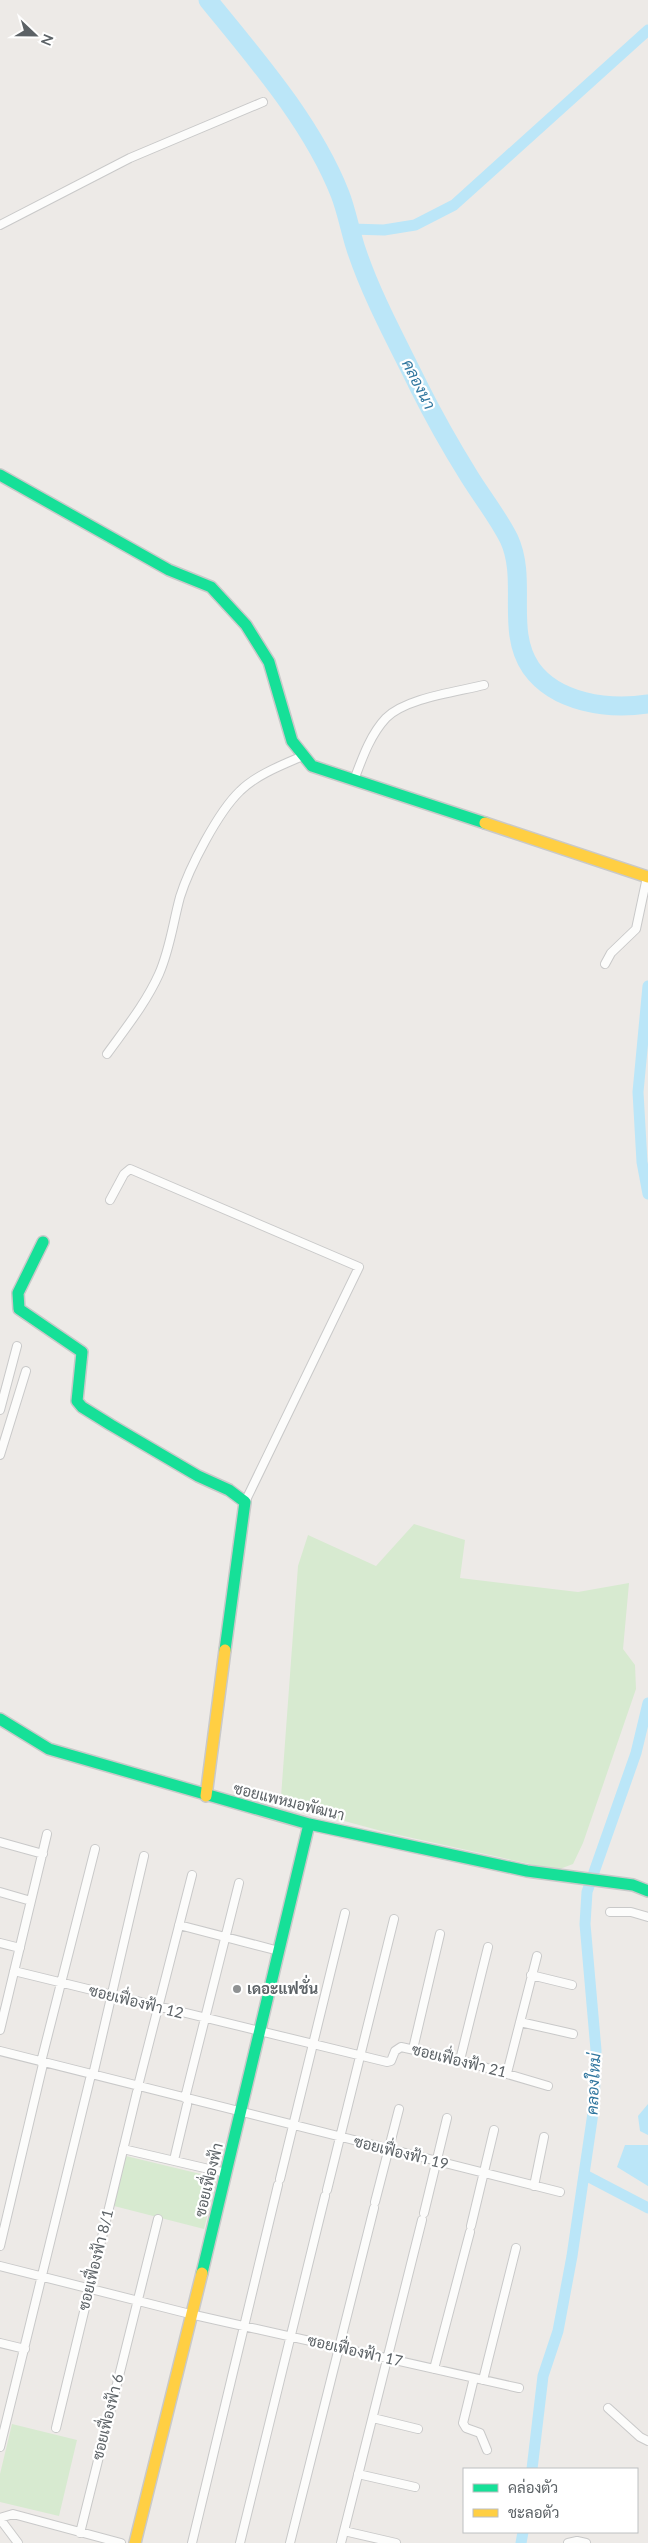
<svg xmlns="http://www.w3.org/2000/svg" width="648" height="2543" font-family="Lato,Sarabun,sans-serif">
  <rect width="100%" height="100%" fill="#edeae7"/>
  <path fill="#d7ead0" d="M414,1524L465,1540L460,1578L578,1592L629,1583L623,1649L635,1665L636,1689L583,1843L573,1864L557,1870L385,1832L300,1809L281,1797L298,1566L308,1535L376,1566Z
    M126,2156L217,2178L204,2229L114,2206Z
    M12,2424L77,2440L59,2516L0,2502V2474Z"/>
  <path fill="#bbe6f8" d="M648,2104V2135L640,2131L638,2116Z
    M625,2145H648V2186L617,2167Z"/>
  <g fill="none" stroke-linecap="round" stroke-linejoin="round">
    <path stroke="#bbe6f8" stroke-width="11" d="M351,229L384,230L415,225L454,205L648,30
      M648,986L638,1092L642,1162L648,1194
      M585,2175L648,2208
      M532,2469L543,2376L558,2331L572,2256L594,2106L596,2050L585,1924L587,1892L636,1753L648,1703
      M521,2543L523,2532"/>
    <path stroke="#bbe6f8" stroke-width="19" d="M208,0C256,59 312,123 340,194C347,212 350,231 356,249C372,297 397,342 419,387C434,417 451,447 469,476C482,497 498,517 509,539C528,580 505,630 531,668C556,703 608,710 648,704"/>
    <g stroke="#c9c9c9" stroke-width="10">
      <path id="street" d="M0,225L130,158L263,102
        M354,780C362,759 370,735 386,718C406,698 456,692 484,685
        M605,964L611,953L636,929L647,877
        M107,1054C125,1029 146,1003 159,974C170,949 173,923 180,897C189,868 218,812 240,791C256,775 282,765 303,756
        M110,1200L124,1174L130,1169L359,1267L245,1502
        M0,1410L17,1346
        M0,1455L26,1371
        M0,1842L43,1854
        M0,1892L31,1901
        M610,1912H631L648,1917
        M179,1925L279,1951
        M0,1943L20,1948
        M14,1971L387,2062L391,2061L395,2051L401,2047L460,2060L548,2086
        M531,1975L572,1985
        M520,2022L573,2034
        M0,2030L47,1834
        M413,2049L440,1934
        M0,2051L560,2192
        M460,2060L488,1947
        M41,2062L95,1849
        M507,2073L537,1956
        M93,2075L144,1856
        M138,2086L192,1875
        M185,2098L239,1883
        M123,2149L226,2173
        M174,2160L187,2105
        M280,2179L345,1913
        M534,2186L544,2137
        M327,2190L394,1919
        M375,2202L399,2109
        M424,2213L447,2118
        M471,2226L494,2130
        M0,2246L43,2064
        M0,2266L190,2314L519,2388
        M0,2343L25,2349
        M434,2369L470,2232
        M474,2378L463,2423L466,2428L480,2433L487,2450
        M483,2380L516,2248
        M608,2408L640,2437L648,2441
        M373,2418L418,2429
        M56,2428L137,2092
        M0,2447L90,2079
        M358,2474L415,2487
        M0,2518L13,2514L121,2543
        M0,2519L18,2543
        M344,2531L396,2543
        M80,2533L158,2219
        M192,2543L278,2185
        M240,2543L325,2196
        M290,2543L374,2208
        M341,2543L422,2220
        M568,2543L577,2541L586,2543"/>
    </g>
    <g stroke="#c9c9c9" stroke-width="14">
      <path id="fast" d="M0,475L169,570L211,587L246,625L269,662L292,741L312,766L485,823
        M43,1242L18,1293L19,1309L82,1352L77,1401L82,1407L111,1425L198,1476L229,1490L245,1502L225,1650
        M0,1719L49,1749L309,1824L527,1871L633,1885L648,1891
        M202,2273L309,1824"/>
    </g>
    <g stroke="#c9c9c9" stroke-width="14">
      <path id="slow" d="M485,823L648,877
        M206,1796L225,1650
        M135,2543L202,2273"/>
    </g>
    <use href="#street" stroke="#fcfcfb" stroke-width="8"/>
    <use href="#fast" stroke="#16e098" stroke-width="11"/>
    <use href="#slow" stroke="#ffcf43" stroke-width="11"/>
  </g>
  <circle fill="#8f9293" stroke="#fff" stroke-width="2" cx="237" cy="1989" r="5"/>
  <g text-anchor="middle" stroke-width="4.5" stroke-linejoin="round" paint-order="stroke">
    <g font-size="15" fill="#5c6266" stroke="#fff">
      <text transform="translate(289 1802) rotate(14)" y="5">ซอยแพหมอพัฒนา</text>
      <text transform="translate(136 2002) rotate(14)" y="5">ซอยเฟื่องฟ้า 12</text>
      <text transform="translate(459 2061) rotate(14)" y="5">ซอยเฟื่องฟ้า 21</text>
      <text transform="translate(401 2153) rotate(14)" y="5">ซอยเฟื่องฟ้า 19</text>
      <text transform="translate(209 2180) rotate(-76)" y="5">ซอยเฟื่องฟ้า</text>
      <text transform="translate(96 2260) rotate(-76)" y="5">ซอยเฟื่องฟ้า 8/1</text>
      <text transform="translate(355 2351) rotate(13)" y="5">ซอยเฟื่องฟ้า 17</text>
      <text transform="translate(108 2417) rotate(-76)" y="5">ซอยเฟื่องฟ้า 6</text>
    </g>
    <g font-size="15" font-weight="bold" fill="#5c6266" stroke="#fff" text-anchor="start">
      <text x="247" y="1994">เดอะแฟชั่น</text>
    </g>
    <g font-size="16" font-style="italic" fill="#31779f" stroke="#fff">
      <text transform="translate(419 384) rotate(63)" y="6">คลองนา</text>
      <text transform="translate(593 2084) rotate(-87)" y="6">คลองใหม่</text>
    </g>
  </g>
  <rect x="463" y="2468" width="175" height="65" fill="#ffffff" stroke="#bec0c2"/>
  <rect x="473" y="2484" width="25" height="8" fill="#16e098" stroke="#bec0c2"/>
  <text x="508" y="2493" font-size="15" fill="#5c6266">คล่องตัว</text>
  <rect x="473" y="2509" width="25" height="8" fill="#ffcf43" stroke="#bec0c2"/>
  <text x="508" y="2518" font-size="15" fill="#5c6266">ชะลอตัว</text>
  <g transform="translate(35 35) rotate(112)" stroke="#ffffff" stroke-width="4" paint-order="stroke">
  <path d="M0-4L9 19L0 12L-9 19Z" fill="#5c6266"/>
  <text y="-8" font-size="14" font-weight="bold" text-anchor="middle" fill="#5c6266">N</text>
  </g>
</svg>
